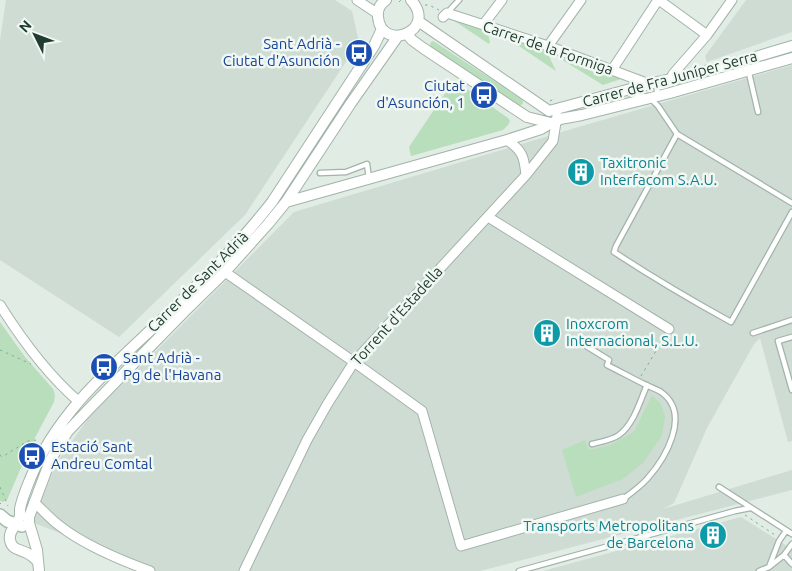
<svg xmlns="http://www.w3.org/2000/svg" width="792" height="571" font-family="Ubuntu,sans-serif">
  <rect width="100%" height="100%" fill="#e0ece4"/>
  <path fill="#cfdcd3" d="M6,0H335L352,11L359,42L245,215L119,337L0,260V40Z
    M746,0H792V32L707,62L705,56Z
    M792,65V441L788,442L760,338L754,344L707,428L674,503L663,509L792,470V490L480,571H154L32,522L57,462L90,416L160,347L294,212L575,128Z
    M741,517L792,549V571H543Z"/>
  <path fill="#b8debb" d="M454,18L487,31L490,42L489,44L453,20Z
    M507,38L547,52L556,71Z
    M433,41L522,99L523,102V104L519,106L431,48L430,43Z
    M556,56L621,79L603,85Z
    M454,80L508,118L510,121L508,125L503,130L411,156L409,147Z
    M0,322L25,357L53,389L55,395L54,402L30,447L7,500L3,502L0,501Z
    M652,395L661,404L665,417L662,435L644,462L623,479L576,497L562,450L585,440L589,450L610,445L634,432Z"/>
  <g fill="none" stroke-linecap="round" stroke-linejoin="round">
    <g stroke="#a3b4aa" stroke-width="7">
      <path id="service" d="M448,12L459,0
        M746,60L758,112
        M629,93L650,98L658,106L677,134L792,203
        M657,97V88L675,83
        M677,134L616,246L614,252C652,277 691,300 731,322L792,212
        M320,173L346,172L367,164L369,179
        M753,333L792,320
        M792,337L778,341L792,390
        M583,344L609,360L607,365C619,371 632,378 644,384C650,387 656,389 661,392C692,414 665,459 647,479C640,487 631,493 623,499
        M592,444C600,442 612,440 619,435C634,424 640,401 647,385
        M719,487L792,534
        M786,531L779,541L769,567L784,555L792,544
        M784,555L792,564
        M519,571L735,511L750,508
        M759,571L769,567"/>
    </g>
    <g stroke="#a3b4aa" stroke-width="11">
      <path id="minor" d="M357,0L378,14
        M659,0L707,35
        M443,17L447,13L548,46L649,84
        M483,25L502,0
        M548,46L581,0
        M612,70L658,0
        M671,79L673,74L707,35L732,0
        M507,140C523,151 524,157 526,175
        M488,217L669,329
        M225,272L354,362L422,411L461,546L623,499
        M0,305C22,340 47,374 78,401
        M34,502C43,510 50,519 60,526C84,545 120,560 150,571
        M244,571L307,440L328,403L354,362L526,175L553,141L557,116"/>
    </g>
    <g stroke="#a3b4aa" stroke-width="12">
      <path id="tertiary" d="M386,0C380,4 377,10 378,17C381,53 439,31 411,0
        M418,21L549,111L649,84L722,67L792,46
        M407,34L412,40L423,48L527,117L551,123L555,122L560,119L582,115L670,93L792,58
        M286,202L507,140L541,129L551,123
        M38,562C35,558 31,555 27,553C19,549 12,550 10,540C8,530 18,525 20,516C20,514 20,511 20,509C22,498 27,487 31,477C56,415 107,371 155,326C196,287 237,247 272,202L374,46L382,29
        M39,571L37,550L29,523V517L50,461L59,445L68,431L88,410L184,312L225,272L268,224L286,202L351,103L398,36"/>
    </g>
    <g stroke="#a1bbad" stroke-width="14">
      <path id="secondary" d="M0,515L7,521L22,526"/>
    </g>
    <path stroke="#7fb197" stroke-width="1" stroke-dasharray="2.5 4" stroke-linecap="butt" d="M399,2L401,0
      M425,5H429L439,10
      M550,101L556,98
      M0,350L31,364
      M641,376L665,336
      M0,455L2,457L28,441L37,440
      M0,487L8,506
      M0,504L1,503
      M745,515L775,535"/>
    <use href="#service" stroke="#fff" stroke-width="4.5"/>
    <use href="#minor" stroke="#fff" stroke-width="9"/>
    <use href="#tertiary" stroke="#fff" stroke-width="10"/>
    <use href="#secondary" stroke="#fff" stroke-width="11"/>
  </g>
  <defs>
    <g id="bus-disc" transform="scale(1.4375)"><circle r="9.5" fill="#1a4fb4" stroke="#f1f8f3"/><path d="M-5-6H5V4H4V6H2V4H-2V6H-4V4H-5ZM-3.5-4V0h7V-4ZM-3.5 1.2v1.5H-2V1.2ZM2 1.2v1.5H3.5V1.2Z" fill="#fff"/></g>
    <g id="building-disc" transform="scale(1.4375)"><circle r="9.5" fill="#0f9aa8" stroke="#f1f8f3"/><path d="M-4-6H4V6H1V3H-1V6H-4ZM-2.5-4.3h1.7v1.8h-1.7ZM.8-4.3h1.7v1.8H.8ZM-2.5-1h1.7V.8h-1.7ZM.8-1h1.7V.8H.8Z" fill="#fff"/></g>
  </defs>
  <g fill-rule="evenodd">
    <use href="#bus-disc" x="359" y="53"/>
    <use href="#bus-disc" x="484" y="95"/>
    <use href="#building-disc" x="581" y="172"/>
    <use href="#building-disc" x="547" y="333"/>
    <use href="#bus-disc" x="104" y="367"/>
    <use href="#bus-disc" x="32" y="456"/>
    <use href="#building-disc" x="713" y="535"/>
  </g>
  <g text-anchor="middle" stroke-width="5" stroke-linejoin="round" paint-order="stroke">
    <g font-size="15" fill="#164399" stroke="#f1f8f3" text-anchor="end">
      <text x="340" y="49">Sant Adrià -<tspan x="340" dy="17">Ciutat d'Asunción</tspan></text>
      <text x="465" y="91">Ciutat<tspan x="465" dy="17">d'Asunción, 1</tspan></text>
      <text x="123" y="363" text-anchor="start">Sant Adrià -<tspan x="123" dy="17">Pg de l'Havana</tspan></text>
      <text x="51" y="452" text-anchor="start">Estació Sant<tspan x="51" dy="17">Andreu Comtal</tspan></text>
    </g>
    <g font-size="15" fill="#203d2f" stroke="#f1f8f3">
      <text transform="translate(548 48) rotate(19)" y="5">Carrer de la Formiga</text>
      <text transform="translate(670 79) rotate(-15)" y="5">Carrer de Fra Juníper Serra</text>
      <text transform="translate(198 282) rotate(-45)" y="5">Carrer de Sant Adrià</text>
      <text transform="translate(397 316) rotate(-48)" y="5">Torrent d'Estadella</text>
    </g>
    <g font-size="15" fill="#0d838f" stroke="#f1f8f3" text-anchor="start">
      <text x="600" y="168">Taxitronic<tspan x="600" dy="17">Interfacom S.A.U.</tspan></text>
      <text x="566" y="329">Inoxcrom<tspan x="566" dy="17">Internacional, S.L.U.</tspan></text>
      <text x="694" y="531" text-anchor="end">Transports Metropolitans<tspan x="694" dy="17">de Barcelona</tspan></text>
    </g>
  </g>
  <g transform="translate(35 35) rotate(312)" stroke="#f1f8f3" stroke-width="4" paint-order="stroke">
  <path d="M0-4L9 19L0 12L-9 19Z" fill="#203d2f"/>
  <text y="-8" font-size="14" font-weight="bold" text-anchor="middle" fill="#203d2f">N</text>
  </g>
</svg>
